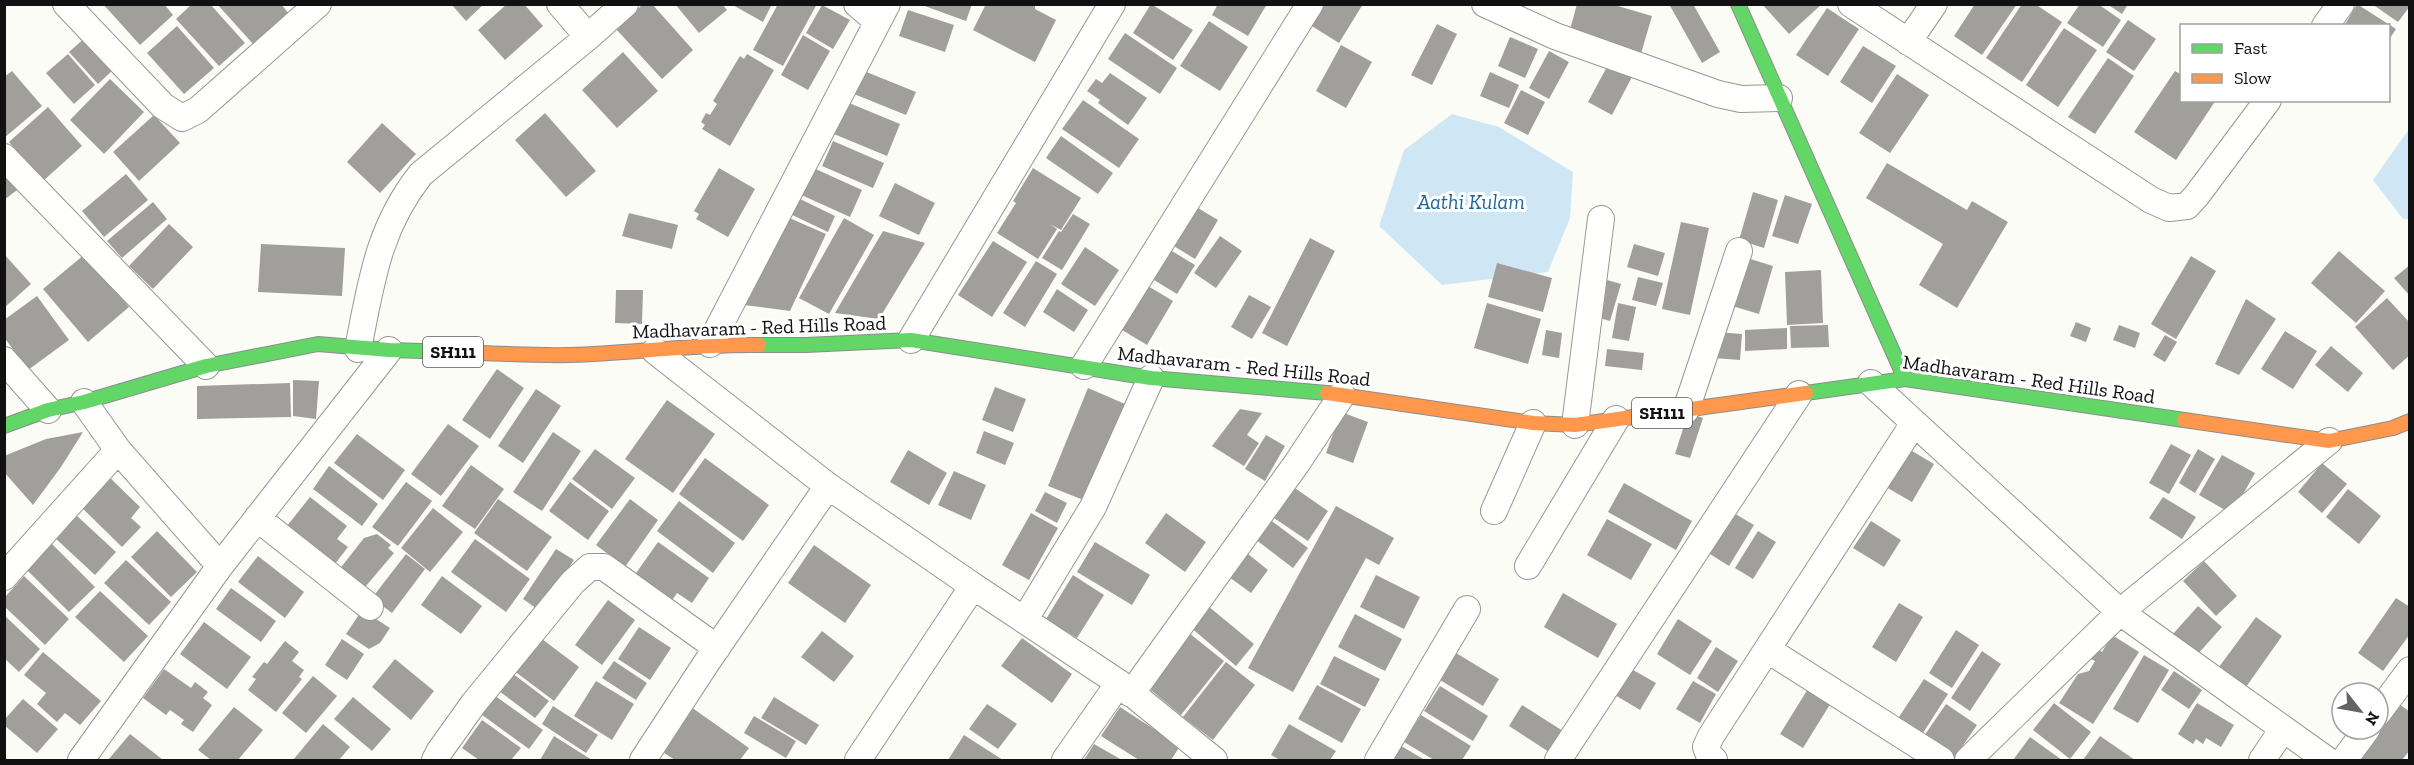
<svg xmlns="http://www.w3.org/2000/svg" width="2414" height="765" font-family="'Zilla Slab',serif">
  <rect width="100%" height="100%" fill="#fcfcf7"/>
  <path fill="#cfe7f5" d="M1452,114L1499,127L1573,172L1570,218L1548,272L1442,285L1379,226L1404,150Z
    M2409,129V219H2403L2373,180Z"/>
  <path fill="#a09f9c" d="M103,4H164L173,15L140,45Z
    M192,4H210L245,43L219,66L176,19Z
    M217,4H281L289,14L254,45Z
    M451,4H484L466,21Z
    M507,4H524L543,26L505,60L478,30Z
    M643,4H652L693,50L662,79L616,29Z
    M675,4H722L727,10L699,33Z
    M731,4H772L763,22Z
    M778,4H817L783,66L753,50Z
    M919,4H972L966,21Z
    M986,4H1035V9L1056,20L1035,62L973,30Z
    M1151,4L1193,30L1173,60L1133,33Z
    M1218,4H1267L1248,36L1212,15Z
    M1319,4H1363L1339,43L1307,23Z
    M1577,4H1611L1652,16L1640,57L1568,37Z
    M1669,4H1693L1720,52L1702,63Z
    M1762,4H1822L1789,34Z
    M1975,4H2017L1982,55L1954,36Z
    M2022,4H2035L2062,22L2022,82L1986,58Z
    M2080,4H2098L2121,20L2103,47L2067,23Z
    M2107,4H2128L2122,14Z
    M2357,4L2396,29L2388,41V26H2344Z
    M2372,4H2410V6L2398,22Z
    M822,5L850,20L833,49L806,33Z
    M1827,8L1859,29L1828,76L1796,55Z
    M908,10L954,25L945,52L899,36Z
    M2128,20L2156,39L2134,71L2106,52Z
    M1209,21L1248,47L1220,91L1180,66Z
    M1437,24L1457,34L1432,85L1411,75Z
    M177,26L214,68L184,94L147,53Z
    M2064,28L2097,50L2058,107L2026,85Z
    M1125,33L1177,68L1160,94L1108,59Z
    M803,35L830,51L808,90L781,75Z
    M87,36L115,68L98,84L69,52Z
    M1510,37L1538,49L1525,78L1498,66Z
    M1341,45L1372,62L1346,108L1316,91Z
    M1863,46L1896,66L1872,103L1840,82Z
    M1549,51L1569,62L1549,99L1529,88Z
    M623,52L658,91L617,128L582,90Z
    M68,54L95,85L74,104L46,73Z
    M747,54L774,70L730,146L702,129L705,125L701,122L706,113L710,115L717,104L713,101L740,56L744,59Z
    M2108,58L2134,76L2095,134L2068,117Z
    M1609,63L1633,75L1612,115L1588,102Z
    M12,71L42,106L4,138V77Z
    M864,71L916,92L906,115L854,94Z
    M2175,71L2182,75V100H2216L2176,160L2134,132Z
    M1490,72L1519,85L1509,108L1480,96Z
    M1110,73L1147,98L1128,125L1098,103L1100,100L1087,91L1096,79L1102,83Z
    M1897,74L1929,95L1890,153L1859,133Z
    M110,79L144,112L104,154L70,120Z
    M1521,90L1545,102L1528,135L1504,123Z
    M842,100L900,124L887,156L829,132Z
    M1083,100L1139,139L1119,168L1062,129Z
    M48,107L82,146L43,181L9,142Z
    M545,113L596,171L566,197L515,140Z
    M154,115L180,143L139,181L113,152Z
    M382,123L416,154L380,193L347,162Z
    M1061,136L1113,173L1098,194L1046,158Z
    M833,141L884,163L873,188L822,166Z
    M1887,163L1967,210L1972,201L2008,222L1957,308L1919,285L1943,244L1866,198Z
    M809,166L862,190L850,217L797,193Z
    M4,167L21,187L4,200Z
    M719,168L755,189L728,237L696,219L699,214L694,211Z
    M1033,168L1081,198L1061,230L1050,224L1057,229L1038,259L997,233L1016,203L1013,201Z
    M126,174L148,200L104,237L82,211Z
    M895,183L935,203L919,235L879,216Z
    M1753,192L1778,200L1764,248L1739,240Z
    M1785,195L1812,204L1798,244L1772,236Z
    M796,197L835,216L828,232L788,213Z
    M153,202L167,219L122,258L107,241Z
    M1193,205L1218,220L1195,259L1169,243Z
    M629,213L678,225L672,249L622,236Z
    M1073,214L1090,224L1062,270L1042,258L1059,231L1061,232Z
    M785,216L826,234L790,311L744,305Z
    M844,218L874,235L829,314L799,298Z
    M1681,222L1709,228L1690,315L1662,309Z
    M169,224L193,247L153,289L129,266Z
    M883,231L925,243L879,319L835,313Z
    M1220,236L1242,251L1216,288L1194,273Z
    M1310,238L1335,251L1287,346L1262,333Z
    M993,241L1027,262L992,317L958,295Z
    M261,244L345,248L342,296L258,292Z
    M1634,244L1665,253L1658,276L1627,267Z
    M1085,247L1119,270L1095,306L1061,284Z
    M1167,248L1195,265L1177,294L1149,277Z
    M2339,251L2385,291L2356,323L2311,283Z
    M4,254L31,284L4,308Z
    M85,254L129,307L88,342L43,289Z
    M2191,256L2216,271L2176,339L2151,324Z
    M1744,257L1773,266L1759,314L1729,305Z
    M1036,261L1057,274L1025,327L1003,313Z
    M1497,263L1552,278L1543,312L1488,297Z
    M2410,265V296L2394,278Z
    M1821,270L1823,323L1787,325L1785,272Z
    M1638,277L1663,283L1656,306L1632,300Z
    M1607,280L1621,284L1610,321L1596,317Z
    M1143,283L1173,301L1147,345L1117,327Z
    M1057,289L1088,310L1074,332L1043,312Z
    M616,290H643L642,324L615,323Z
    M1249,295L1271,307L1252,339L1231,327Z
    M37,296L69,340L28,370L4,337V320Z
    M2387,298L2410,323V355L2393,370L2355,327Z
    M2246,299L2276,319L2239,375L2215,364Z
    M1487,303L1541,319L1528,364L1474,348Z
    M1618,303L1636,307L1629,341L1612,338Z
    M2076,322L2091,328L2086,342L2070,336Z
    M1828,325L1829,347L1791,348L1790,326Z
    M2119,325L2140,333L2135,348L2113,340Z
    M1787,328V349L1745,351V330Z
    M1546,330L1562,333L1559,358L1542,355Z
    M2285,331L2317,351L2293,389L2261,369Z
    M1716,332L1742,334L1740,360L1714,358Z
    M2165,335L2177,342L2165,362L2153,355Z
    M2331,346L2363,373L2348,392L2315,365Z
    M1607,349L1644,353L1642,370L1605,366Z
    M497,369L524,388L490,439L462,420Z
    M293,380L319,381L316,419L293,416Z
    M290,383L291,417L197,419V386Z
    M995,387L1026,399L1013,432L982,420Z
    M1088,388L1125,404L1086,501L1048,486Z
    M536,389L561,406L523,463L498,446Z
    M667,400L715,434L673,493L625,459Z
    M1240,409L1262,413L1247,435L1259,443L1244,466L1212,446Z
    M1341,412L1368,422L1353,463L1326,453Z
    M1688,413L1703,418L1690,458L1675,454Z
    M448,424L479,446L441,496L411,474Z
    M984,431L1014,443L1005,465L976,453Z
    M83,432L61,467L33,505L4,472V456L46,439Z
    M553,432L581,451L542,511L513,492Z
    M357,434L405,470L383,500L334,463Z
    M1266,435L1285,446L1265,481L1245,469Z
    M2171,444L2191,455L2169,494L2149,483Z
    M1907,448L1934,464L1912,502L1886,487Z
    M595,449L635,478L612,509L572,479Z
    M2198,449L2215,459L2195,493L2179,483Z
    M908,450L947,473L929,505L890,482Z
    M2222,455L2255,473L2232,514L2199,495Z
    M705,458L769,505L743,541L679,494Z
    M2322,463L2347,484L2322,513L2298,492Z
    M471,465L504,489L475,529L442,506Z
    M329,466L378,504L362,526L313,489Z
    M954,471L986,485L971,520L938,505Z
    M105,473L140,507L131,518L141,527L122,547L77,503Z
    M406,482L432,501L398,546L372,527Z
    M570,482L609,511L588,540L549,511Z
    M1624,483L1692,521L1676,550L1608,512Z
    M1289,484L1328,511L1308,541L1268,514Z
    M2348,489L2381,516L2359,544L2326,517Z
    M1045,492L1067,503L1057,523L1035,511Z
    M310,497L347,526L337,539L348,547L335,564L287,526Z
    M2163,497L2196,517L2182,539L2149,518Z
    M498,499L552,537L527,571L474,533Z
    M630,499L658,520L625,567L596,545Z
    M679,501L735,543L713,573L657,531Z
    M1336,506L1394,538L1379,565L1366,558L1293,692L1248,668Z
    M433,508L463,532L430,572L401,548Z
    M1727,509L1754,525L1729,566L1702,549Z
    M1031,513L1058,528L1029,580L1002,565Z
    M1166,513L1206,542L1185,572L1145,543Z
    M76,515L116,552L95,575L55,538Z
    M1265,516L1308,548L1293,568L1251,536Z
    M1607,519L1652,544L1631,580L1587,555Z
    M1871,521L1901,540L1884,567L1853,548Z
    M157,531L197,572L171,597L131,557Z
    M1758,531L1776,542L1753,579L1735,568Z
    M377,534L391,545L388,548L394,553L360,593L335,575L364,538Z
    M46,538L95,587L69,612L21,564Z
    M475,539L530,579L506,612L451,572Z
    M658,542L709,578L692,603L677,593L671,602L634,576Z
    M1095,542L1150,575L1132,605L1077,572Z
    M814,545L871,585L845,623L788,583Z
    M556,549L574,560L540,611L523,599Z
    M1243,550L1268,570L1251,593L1225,574Z
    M406,554L425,569L392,613L372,598Z
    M258,556L304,592L285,618L238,582Z
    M126,560L171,602L149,625L104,583Z
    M2204,561L2237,596L2216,616L2183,581Z
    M1073,575L1104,595L1077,638L1046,619Z
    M1376,575L1420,597L1404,629L1360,607Z
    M24,576L69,619L45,645L5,607V597Z
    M442,576L482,606L461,634L421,605Z
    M231,588L276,621L261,642L216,609Z
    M100,591L148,636L124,662L75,617Z
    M1563,593L1617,624L1598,658L1544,627Z
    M2396,598L2410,607V634L2383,671L2358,653Z
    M608,600L635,620L602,665L575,645Z
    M1899,603L1923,617L1896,662L1872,647Z
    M1208,606L1254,644L1236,666L1189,626Z
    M2198,606L2222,627L2197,655L2173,634Z
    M362,610L390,628L380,643L369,649L346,634Z
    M1355,614L1402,639L1385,671L1338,647Z
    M5,616L40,649L19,672L5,659Z
    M2256,617L2282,636L2246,687L2219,667Z
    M1678,619L1712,641L1690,675L1657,654Z
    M204,622L251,657L227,689L180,654Z
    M639,627L671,648L650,680L618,659Z
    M1956,630L1979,645L1952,688L1929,673Z
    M822,631L854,656L834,682L801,657Z
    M1189,633L1224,661L1181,715L1146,686Z
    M2112,635L2139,652L2093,724L2059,703L2078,674L2089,671L2095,661L2091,659L2098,649L2102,652Z
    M538,636L579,667L554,701L513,670Z
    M1022,638L1072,674L1052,703L1001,666Z
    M342,639L364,654L347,680L325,665Z
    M285,641L299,652L292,661L304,670L299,677L302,679L276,712L248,690L256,679L252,677L264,662L267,664Z
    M1716,647L1738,661L1718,692L1697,678Z
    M1451,650L1499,679L1483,706L1435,677Z
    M1982,651L2001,664L1970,711L1951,698Z
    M43,652L101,701L80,725L65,713L57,722L37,704L46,693L24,675Z
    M2144,655L2169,670L2138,723L2113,709Z
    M1334,656L1380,679L1365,707L1320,684Z
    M395,659L434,691L411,720L372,687Z
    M614,661L647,683L636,700L602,678Z
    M1226,662L1255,685L1213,740L1183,717Z
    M1626,666L1656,683L1640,710L1610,692Z
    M164,669L191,688L195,682L208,692L203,698L212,705L193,732L181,724L184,720L170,710L166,715L143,698Z
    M508,670L549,701L535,718L495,688Z
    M2174,671L2202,690L2189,709L2161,690Z
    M313,676L337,696L306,733L282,713Z
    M1924,679L1948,694L1921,736L1897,720Z
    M596,681L634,704L612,740L574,716Z
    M1693,681L1716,694L1700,723L1676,709Z
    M1811,684L1834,698L1803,748L1780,734Z
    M1317,685L1361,709L1342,743L1298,719Z
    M1440,686L1488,716L1473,741L1424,711Z
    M491,693L543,730L529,749L478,712Z
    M353,697L391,729L372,751L334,719Z
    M774,697L819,725L806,745L761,718Z
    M23,699L58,729L37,753L4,725V720Z
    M2395,701L2410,712V750L2402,760H2358L2378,724Z
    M2054,703L2091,732L2070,759L2033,730Z
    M2197,703L2234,725L2221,747L2206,738L2203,744L2196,739L2193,744L2178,734Z
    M987,704L1017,724L998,749L969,729Z
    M1946,704L1977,725L1955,757L1924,736Z
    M1522,705L1563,731L1549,752L1509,726Z
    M553,706L598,735L586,753L542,724Z
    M234,707L263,730L238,760H211L198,750Z
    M691,707L749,748L740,760H675L661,751Z
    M1120,707L1180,746L1171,760H1139L1101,736Z
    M1421,715L1471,746L1462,760H1434L1404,742Z
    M754,716L796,741L786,758L744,733Z
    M482,720L521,748L511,760H479L462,748Z
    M323,724L350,747L339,760H293Z
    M1289,724L1336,751L1330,760H1280L1271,755Z
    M130,734L163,760H108Z
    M964,735L1003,760H948Z
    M554,736L592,760H540Z
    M2100,736L2135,760H2083Z
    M2030,737L2062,760H2013Z
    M1094,744L1122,760H1084Z
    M1401,746L1425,760H1392Z"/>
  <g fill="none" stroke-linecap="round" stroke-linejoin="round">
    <g stroke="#979795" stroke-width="28">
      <path id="street" d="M66,4L163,106L182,118L198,110L318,4
        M857,4L877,21
        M1485,4L1555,36L1718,94L1741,99L1779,98
        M1851,4L2151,200L2169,208L2187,206L2197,195L2268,100
        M2325,26L2341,4
        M588,37L625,4
        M1908,42L1934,4
        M4,157L206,366
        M911,340L1112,4
        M710,344L887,4
        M358,349C371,283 378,228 421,174L588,37L560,4
        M655,351L828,486L973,586L858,760
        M4,360L48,410
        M1084,366L1310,4
        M1871,383L2120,612L1968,760
        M84,402L118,450L220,566L389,350
        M1686,410L1739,251
        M1575,425L1601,219
        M1494,511L1533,423
        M257,518L370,607
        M1528,566L1616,419
        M4,577L118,450
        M973,586L1119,683L1214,760
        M1025,619L1093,507L1151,378
        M1768,650L1941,760
        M1131,694L1297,463L1342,395
        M2378,713L2410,670
        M81,760L220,566
        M435,760L439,752L474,703L573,582L590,567H604L717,648
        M643,760L707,662L828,486
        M1065,760L1119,683
        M1378,760L1467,609
        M1558,760L1799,394
        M1714,760L1709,755L1706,747L1711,736L1914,423
        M2262,760L2283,729
        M2327,760L2120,612L2329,441
        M2344,760L2367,729"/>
    </g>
    <g stroke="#8d8d8b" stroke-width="16">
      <path id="fast" d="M1738,4L1905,379
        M759,345H806L911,340L1151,378L1327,393
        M1806,393L1905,379L2184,420
        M4,426L48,410L84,402L206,366L318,344L389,350L455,352"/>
    </g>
    <g stroke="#8d8d8b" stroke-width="16">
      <path id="slow" d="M455,352C493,353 532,356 570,355C633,353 696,344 759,345
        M1327,393L1533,423L1575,425L1806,393
        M2184,420L2329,441L2393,428L2410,421"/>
    </g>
    <use href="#street" stroke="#fffffe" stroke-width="26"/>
    <use href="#fast" stroke="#63d668" stroke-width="14"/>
    <use href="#slow" stroke="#ff974d" stroke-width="14"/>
  </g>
  <g text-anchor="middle" stroke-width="6" stroke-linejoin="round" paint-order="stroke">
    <g fill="#fff" stroke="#585858" stroke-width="1.5">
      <rect x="423" y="337" width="60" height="30" rx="4.5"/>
      <rect x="1632" y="398" width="60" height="30" rx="4.5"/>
    </g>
    <g font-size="18" font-weight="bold" fill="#111">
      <text x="453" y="358">SH111</text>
      <text x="1662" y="419">SH111</text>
    </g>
    <g font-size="20" fill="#111" stroke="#fff">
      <text transform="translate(759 327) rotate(-2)" y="7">Madhavaram - Red Hills Road</text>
      <text transform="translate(1244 366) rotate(6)" y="7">Madhavaram - Red Hills Road</text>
      <text transform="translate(2029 379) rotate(8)" y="7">Madhavaram - Red Hills Road</text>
    </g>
    <g font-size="21" font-style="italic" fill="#1e659f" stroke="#fff">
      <text x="1471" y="209">Aathi Kulam</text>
    </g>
  </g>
  <rect width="2414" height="765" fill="none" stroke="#111111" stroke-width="12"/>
  <rect x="2180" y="24" width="210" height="78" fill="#ffffff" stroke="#a0a0a0" stroke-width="1.5"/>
  <rect x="2192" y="44" width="30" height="9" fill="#63d668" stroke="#a0a0a0" stroke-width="1.5"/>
  <text x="2234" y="54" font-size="18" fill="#111111">Fast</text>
  <rect x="2192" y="74" width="30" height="9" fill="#ff974d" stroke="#a0a0a0" stroke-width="1.5"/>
  <text x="2234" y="84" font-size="18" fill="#111111">Slow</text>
  <g transform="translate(2360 711) rotate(121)"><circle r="28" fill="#ffffff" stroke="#a0a0a0" stroke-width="1.5"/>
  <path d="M0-4.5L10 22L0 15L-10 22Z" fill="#636362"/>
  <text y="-9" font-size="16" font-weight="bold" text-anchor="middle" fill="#111111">N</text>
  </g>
</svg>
